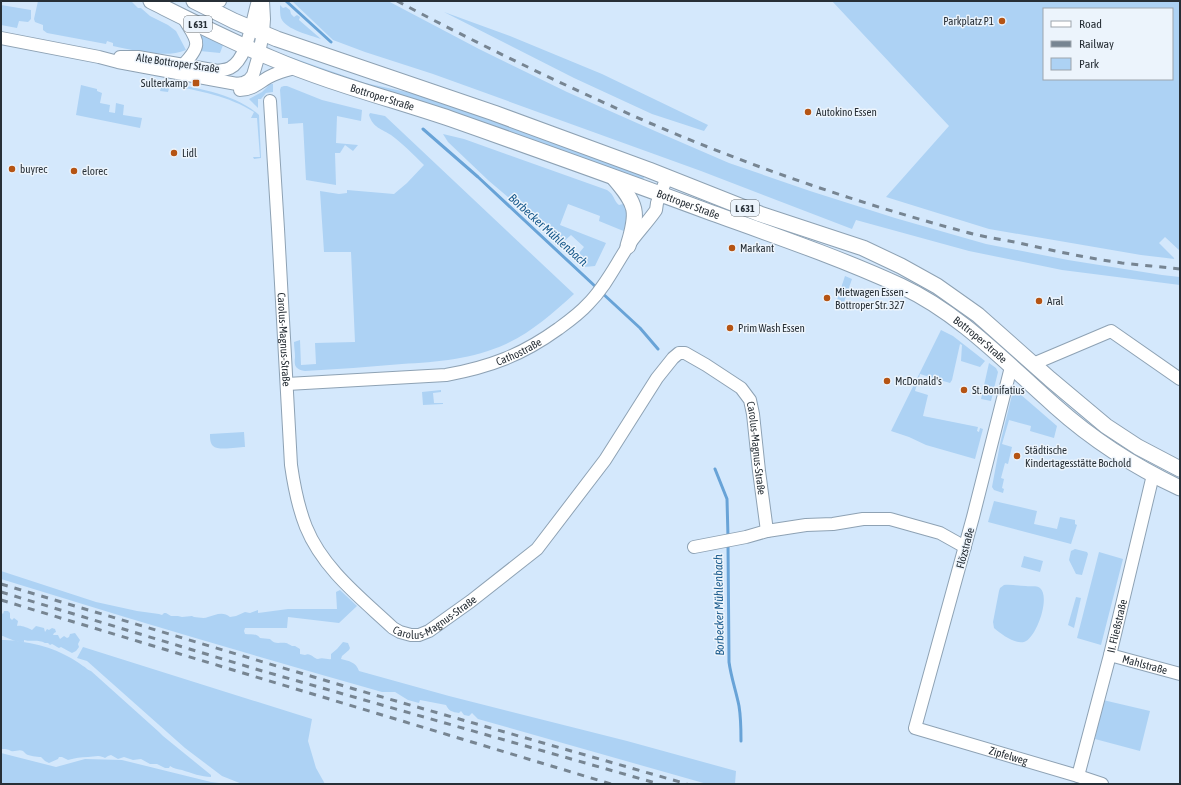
<svg xmlns="http://www.w3.org/2000/svg" width="1181" height="785" font-family="'Asap Condensed',sans-serif">
  <rect width="100%" height="100%" fill="#d4e8fc"/>
  <path fill="#add2f4" fill-rule="evenodd" d="M38,1H127L132,2L138,8H141L150,16L168,25L176,31L186,50C165,59 134,50 113,46V43L107,41L106,44L47,33L43,30V25L35,22L34,19Z
    M292,1H388L479,49L567,92L655,131L729,163L810,191L895,218L986,244L1068,260L1162,275L1180,277V285L1062,270L969,251L856,220L852,229L701,171L433,74L365,52L333,40Z
    M832,1H1180V251L1165,237L1159,243L1175,259L1141,255L989,229L886,197L949,126ZM1044,9H1172V79H1044Z
    M1,5L31,10V19L28,22L19,21L17,28L1,25Z
    M280,5L283,8L286,7L290,10L291,14L294,17L297,15L300,17L299,20L321,39C310,35 286,30 281,18C280,15 280,10 280,5Z
    M444,12L510,36L602,74L708,125L704,131L652,114L574,78Z
    M200,34L223,45L220,53L200,51Z
    M276,52L365,83L425,96L645,174L643,180L334,75L276,54Z
    M163,81C194,88 235,93 259,115L261,158L254,159L253,157H260L257,118H251L254,112C229,96 199,91 170,85L168,92L160,91Z
    M270,84H273V92L266,93L261,99H258V108L249,99L262,92Z
    M81,85L97,89V91L102,93L100,103L110,105L109,112L115,113L116,103L124,105L123,115L142,118L140,128L76,115Z
    M284,86H287L322,100L362,110L361,121L337,116L336,143L358,145L353,151L345,145L340,153H335L336,185L306,180L303,123L288,124V118H282L280,90L281,87Z
    M370,113L385,116L507,231L574,294C553,313 532,332 506,344C473,359 437,362 402,364C369,367 337,369 305,371C295,369 294,366 295,357C295,352 294,347 294,342L300,340L301,365L316,364L315,343L355,342L351,252H324L320,191L339,194L347,193V190L394,194L407,183L424,165C415,156 401,142 391,135C382,129 373,128 369,115Z
    M443,134L464,139L607,190C615,195 613,200 619,205L623,204L626,201C629,208 629,225 624,231L621,230L599,221L600,216L568,204L560,225L606,243L595,266L584,267L575,258L584,247L571,235L562,243L489,181L448,142Z
    M845,276L852,279L843,305L836,303Z
    M941,330L953,336L985,361L980,367L961,361L962,345L960,344L952,380L950,383L920,374L915,391L928,395L923,416L978,427L977,431L979,432L980,428L983,429L975,459L926,445L909,437L891,431Z
    M989,363L996,368L998,372L991,401L981,399Z
    M441,390V392L433,393L434,403H443V404L423,405L422,392Z
    M1015,393L1020,394L1057,426L1054,438L1030,431L1031,426L1009,420L1002,444L1012,447L1008,464L1005,463L1001,478L1004,479L1002,488L1004,489L1003,493L994,490L992,487L1000,444L1011,399L1012,396Z
    M244,432L245,447C238,447 218,451 213,446C210,443 210,438 210,434Z
    M994,501L1037,511L1034,524L1057,529L1060,517L1075,520V524L1077,525L1071,544L988,522Z
    M1075,549L1087,552L1088,554L1082,575L1076,574L1069,560L1071,551Z
    M1099,552L1123,559L1101,645L1077,638Z
    M1024,556L1043,561L1040,572L1021,567Z
    M1,571L96,602L137,611L159,614L162,615L164,613H166L171,616H178L182,617L192,616L194,617C198,617 204,619 208,617C215,615 223,611 230,617L236,616L245,612L250,613L258,610V613L288,609H337L336,592L340,590L357,606L339,623L288,617L287,628H245L244,631L245,634C251,635 257,633 260,638L270,639C275,645 279,642 286,643C287,643 290,645 292,646H295L300,649V654L305,655C310,652 313,658 318,659C323,657 328,660 331,659V654L337,649L343,642L348,643L350,648L349,650L342,656L341,659C349,661 356,662 359,671L449,696L627,741L736,771L735,784H707L478,719L472,713L469,716L464,715L461,711L459,713C452,712 449,711 446,705L420,700L419,703L408,700L395,692H382C254,656 127,618 1,579Z
    M1004,585C1011,584 1018,586 1026,586C1030,587 1036,585 1040,588C1051,597 1036,639 1024,642C1014,644 1001,634 994,628L993,622L999,591L1000,588Z
    M1076,597L1081,598L1074,628L1068,625Z
    M4,611H8L10,613V618L12,620L14,618L18,621L17,626C21,625 28,628 32,630L36,626L44,628L45,632L47,629L49,630L52,628L55,629L56,632L54,633L53,635H58L60,639L64,636L67,638L69,637L70,634L75,633L80,640L78,644L79,647L76,651L72,653L61,647L59,648C56,647 55,645 52,644L50,645L48,643H45C38,639 31,642 24,640V642C19,641 14,641 10,639C6,638 5,636 1,636V612L3,614Z
    M1,640C21,640 50,646 67,656C73,659 78,662 83,666C87,668 87,670 91,671L159,732L163,736L211,775V777C202,777 191,773 182,770C178,769 174,769 170,766L169,768H165L157,764H150L141,759L133,760L124,757L118,759L111,755L108,756L105,758C103,757 101,756 98,756C95,756 91,757 88,757C81,757 75,758 68,760L62,757H59L58,759L49,763L45,761L41,757C37,757 29,756 26,754C25,753 24,752 23,751C19,749 15,752 11,751C7,749 6,749 1,749Z
    M83,647L312,719L308,741L316,768L325,784H242L222,776L185,748L87,661L77,658Z
    M1103,700L1150,711L1140,751L1095,739Z
    M1,753L56,767L85,759L122,760L211,782L227,784L218,783L217,784H1Z"/>
  <g fill="none" stroke-linecap="round" stroke-linejoin="round">
    <path stroke="#68a3d7" stroke-width="3" d="M286,1L331,42
      M423,129L478,177L597,288
      M601,292L640,328L658,349
      M715,469L727,499L728,537
      M728,544L729,662C731,677 736,691 739,706C741,718 741,729 741,741"/>
    <g stroke="#8ea2b4" stroke-width="14">
      <g id="minor">
        <path d="M202,5L220,1"/>
        <path d="M1,38L99,57L118,62L215,80L237,84L243,83L249,80L253,75L258,58L263,33L264,19L263,1"/>
        <path d="M120,57H138L218,71C222,70 226,70 230,68C248,59 252,19 258,1"/>
        <path d="M183,65C204,43 197,41 183,17"/>
        <path d="M240,90C254,90 261,80 273,75C280,72 288,70 295,68"/>
        <path id="s1" d="M270,101L278,229L291,465C294,486 298,507 306,527C323,569 361,598 393,628L400,632L411,635H419L429,631L471,601L537,549L605,460L657,378L673,358L679,353H685L706,365L741,388L750,400L753,414L759,471L767,531L806,525L833,524L863,519H890L940,533L965,547"/>
        <path d="M1033,364L1111,331L1180,379"/>
        <path id="s2" d="M1011,367L973,517L915,728L1078,776L1102,784"/>
        <path id="s3" d="M287,384L446,375C490,367 522,355 558,329C569,321 579,314 588,304C605,287 615,266 628,246C636,234 647,223 656,210L657,203L667,177"/>
        <path d="M694,547L746,537L767,531"/>
        <path id="s4" d="M1110,655L1180,674"/>
        <path id="s5" d="M1078,776L1110,655L1153,475"/>
      </g>
    </g>
    <g stroke="#8ea2b4" stroke-width="17">
      <g id="major">
        <path id="s6" d="M151,1C191,21 230,41 271,58C329,83 392,99 451,119C539,150 626,181 712,213C776,236 840,258 901,286C961,314 1006,363 1055,406C1094,441 1133,466 1180,488"/>
        <path d="M194,1L234,21L277,39L494,113L649,170L760,214L863,248L901,266L937,286L978,315L1050,379L1106,426L1138,447L1180,469"/>
        <path d="M614,178C637,205 639,211 628,246"/>
      </g>
    </g>
    <use href="#minor" stroke="#fff" stroke-width="12"/>
    <use href="#major" stroke="#fff" stroke-width="15"/>
    <path stroke="#778592" stroke-width="3" stroke-dasharray="7 7" stroke-linecap="butt" d="M397,1C478,44 561,84 645,121C747,165 854,202 962,231C979,236 997,239 1015,242C1050,250 1086,258 1122,263C1141,265 1161,267 1180,269
      M1,584L354,689L687,784
      M1,592L259,670L659,784
      M1,600L611,784"/>
  </g>
  <g fill="#b55414" stroke="#ecf4fc" stroke-width="1.5">
    <circle cx="1002" cy="21" r="4"/>
    <rect x="192" y="79" width="8" height="8" rx="2"/>
    <circle cx="808" cy="112" r="4"/>
    <circle cx="174" cy="153" r="4"/>
    <circle cx="12" cy="169" r="4"/>
    <circle cx="74" cy="171" r="4"/>
    <circle cx="732" cy="248" r="4"/>
    <circle cx="827" cy="298" r="4"/>
    <circle cx="1039" cy="301" r="4"/>
    <circle cx="730" cy="328" r="4"/>
    <circle cx="887" cy="381" r="4"/>
    <circle cx="964" cy="390" r="4"/>
    <circle cx="1017" cy="456" r="4"/>
  </g>
  <g text-anchor="middle" stroke-width="3" stroke-linejoin="round" paint-order="stroke">
    <g fill="#ecf4fc" stroke="#626a71" stroke-width="1">
      <rect x="184" y="16" width="28" height="16" rx="3"/>
      <rect x="731" y="200" width="28" height="16" rx="3"/>
    </g>
    <g font-size="10" font-weight="bold" fill="#272f36">
      <text x="198" y="28">L 631</text>
      <text x="745" y="212">L 631</text>
    </g>
    <g font-size="11" fill="#272f36" stroke="#ecf4fc" text-anchor="start">
      <text x="994" y="25" text-anchor="end">Parkplatz P1</text>
      <text x="188" y="87" text-anchor="end">Sulterkamp</text>
      <text x="816" y="116">Autokino Essen</text>
      <text x="182" y="157">Lidl</text>
      <text x="20" y="173">buyrec</text>
      <text x="82" y="175">elorec</text>
      <text x="740" y="252">Markant</text>
      <text x="835" y="296">Mietwagen Essen -<tspan x="835" dy="13">Bottroper Str. 327</tspan></text>
      <text x="1047" y="305">Aral</text>
      <text x="738" y="332">Prim Wash Essen</text>
      <text x="895" y="385">McDonald's</text>
      <text x="972" y="394">St. Bonifatius</text>
      <text x="1025" y="454">Städtische<tspan x="1025" dy="13">Kindertagesstätte Bochold</tspan></text>
    </g>
    <g font-size="11" fill="#272f36" stroke="#ecf4fc">
      <text transform="translate(178 63) rotate(8)" y="4">Alte Bottroper Straße</text>
      <text dy="4" stroke="none"><textPath href="#s6" startOffset="251">Bottroper Straße</textPath></text>
      <text dy="4" stroke="none"><textPath href="#s6" startOffset="575">Bottroper Straße</textPath></text>
      <text dy="4" stroke="none"><textPath href="#s1" startOffset="239">Carolus-Magnus-Straße</textPath></text>
      <text dy="4" stroke="none"><textPath href="#s6" startOffset="899">Bottroper Straße</textPath></text>
      <text dy="4" stroke="none"><textPath href="#s3" startOffset="236">Cathostraße</textPath></text>
      <text dy="4" stroke="none"><textPath href="#s1" startOffset="1115">Carolus-Magnus-Straße</textPath></text>
      <text transform="translate(965 548) rotate(-75)" y="4">Flözstraße</text>
      <text dy="4" stroke="none"><textPath href="#s1" startOffset="611">Carolus-Magnus-Straße</textPath></text>
      <text dy="4" stroke="none"><textPath href="#s5" startOffset="155">II. Fließstraße</textPath></text>
      <text dy="4" stroke="none"><textPath href="#s4" startOffset="36">Mahlstraße</textPath></text>
      <text dy="4" stroke="none"><textPath href="#s2" startOffset="471">Zipfelweg</textPath></text>
    </g>
    <g font-size="12" font-style="italic" fill="#195a8c" stroke="#ecf4fc">
      <text transform="translate(548 230) rotate(42)" y="4">Borbecker Mühlenbach</text>
      <text transform="translate(719 605) rotate(-91)" y="4">Borbecker Mühlenbach</text>
    </g>
  </g>
  <rect width="1181" height="785" fill="none" stroke="#272f36" stroke-width="4"/>
  <rect x="1043" y="8" width="130" height="72" fill="#ecf4fc" stroke="#9da5ad"/>
  <rect x="1051" y="21" width="20" height="6" fill="#ffffff" stroke="#9da5ad"/>
  <text x="1079" y="28" font-size="12" fill="#272f36">Road</text>
  <rect x="1051" y="41" width="20" height="6" fill="#778592" stroke="#9da5ad"/>
  <text x="1079" y="48" font-size="12" fill="#272f36">Railway</text>
  <rect x="1051" y="58" width="20" height="12" fill="#add2f4" stroke="#9da5ad"/>
  <text x="1079" y="68" font-size="12" fill="#272f36">Park</text>
</svg>
